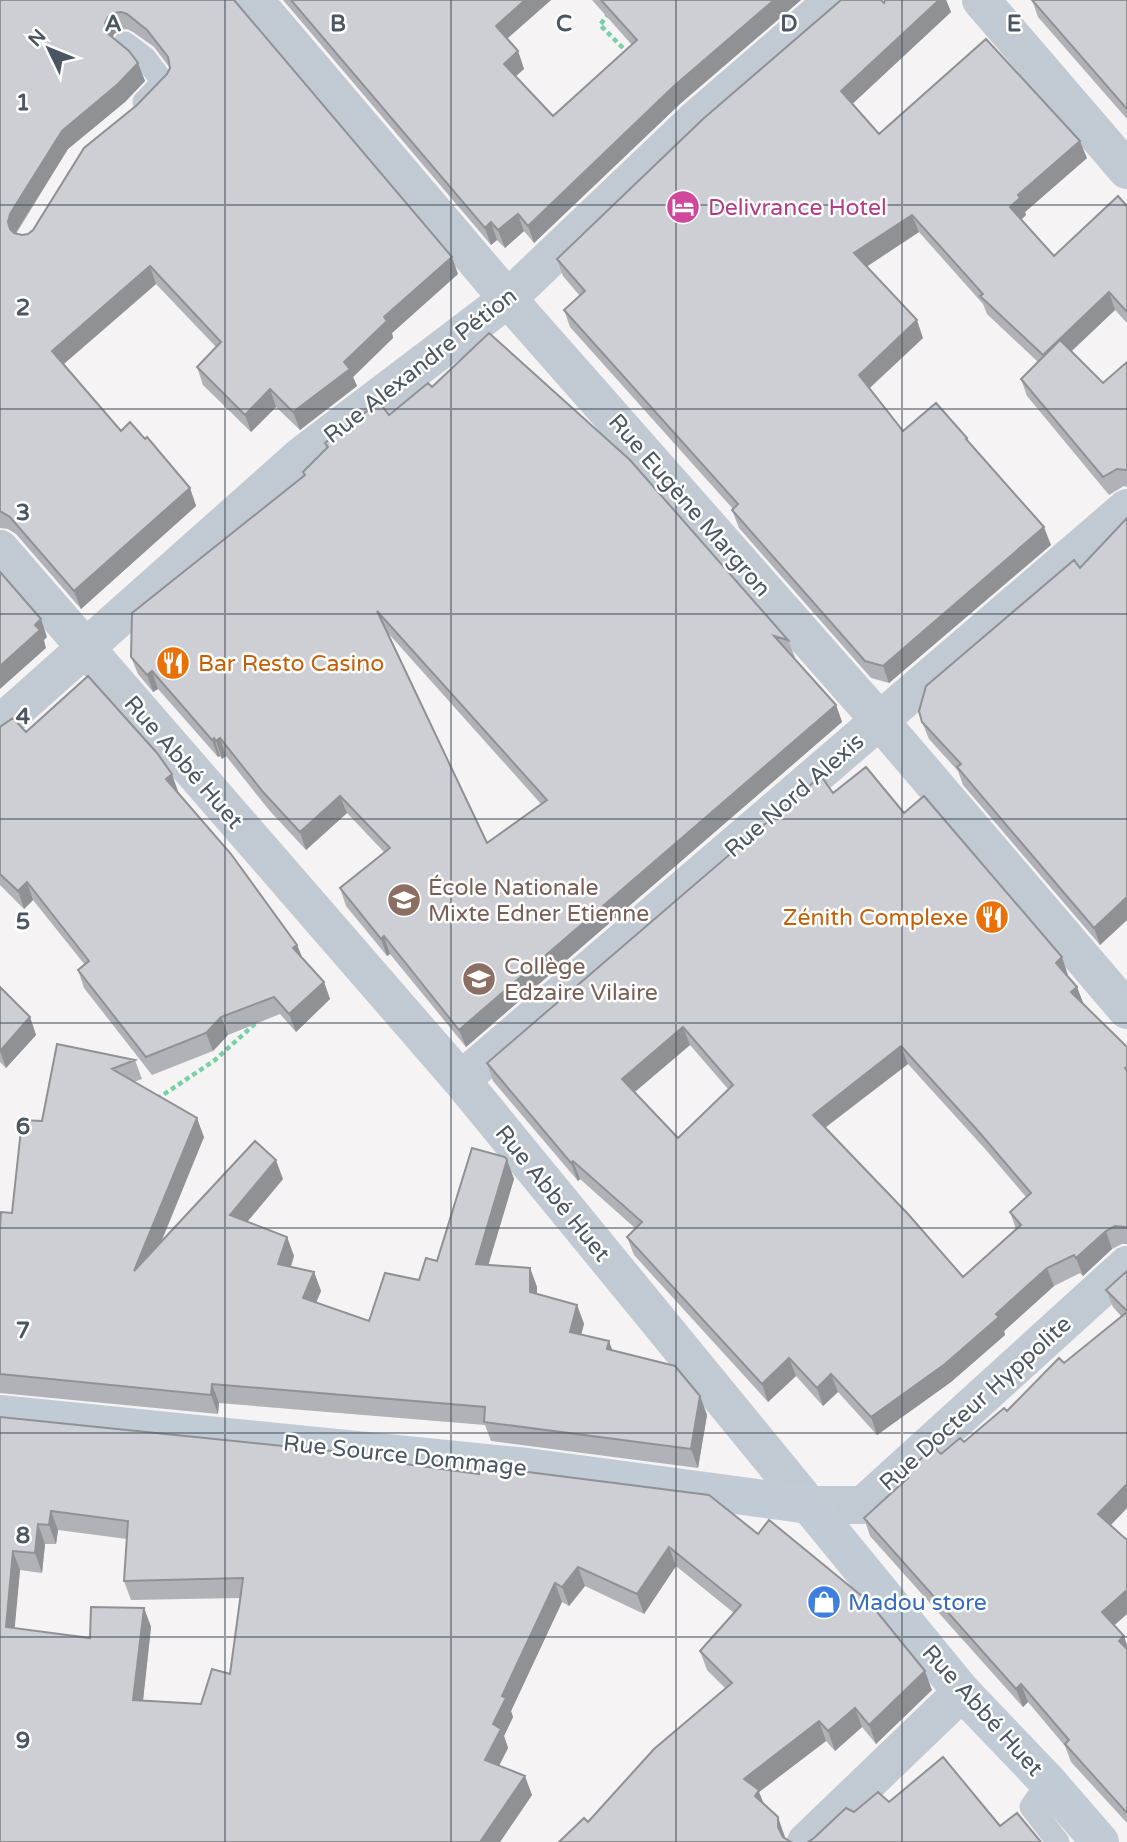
<svg xmlns="http://www.w3.org/2000/svg" width="1127" height="1842" font-family="'Varela Round',sans-serif">
  <rect width="100%" height="100%" fill="#f5f3f3"/>
  <g fill="none" stroke-linecap="round" stroke-linejoin="round">
    <path stroke="#7ad0a6" stroke-width="4.5" stroke-dasharray="5 3.5" stroke-linecap="butt" d="M609,13L600,25L628,53
      M157,1099L215,1060L258,1021"/>
    <path stroke="#c1cad2" stroke-width="23" d="M125,43L145,58L163,82L144,102
      M1048,1782L1031,1807L1058,1842"/>
    <path stroke="#c1cad2" stroke-width="38" d="M254,0L508,299L880,721L1127,1010
      M981,0L1127,170
      M0,549L461,1080L809,1505H863L1127,1265
      M0,724L301,456L504,302L695,120L834,0
      M461,1080L1127,508
      M806,1842L962,1692"/>
    <path stroke="#c1cbd6" stroke-width="38" d="M0,1414L527,1467L809,1505L962,1692L1048,1782L1100,1842"/>
  </g>
  <path fill="#b0b2b7" fill-rule="evenodd" d="M0,0H234L458,274L392,333L393,338L353,377L357,386L300,430L276,407L251,432L203,385L197,367L216,347L156,284L64,364L121,431L190,488L196,506L81,609L16,534L8,529L0,528ZM127,29L133,32L154,47L170,68L167,74L137,105L33,230L28,234L22,235L16,234L68,149L125,102L145,81L138,63L113,37L114,34L120,30Z
    M283,0H551L507,39L518,51L524,69L516,76L553,116L632,45L592,0H801L681,103L534,243L524,231L505,248L497,240L491,245Z
    M885,0H946L951,12L852,104L879,134L1087,158L1025,212L1026,215L1021,220L1054,256L1127,206V323L1115,310L1071,352L1103,383L1127,362V487L1124,486L1109,495L1027,396L1021,379L1038,362L987,314L983,304L919,232L866,267L923,338L870,388L903,431L967,438L969,443L1051,545L889,683L871,678L739,528L732,510L733,509L570,327L564,310L580,296L563,276L557,259L884,3Z
    M1032,0H1127V119L1038,17Z
    M432,387L788,640L795,657H793L836,705L842,722L466,1047L390,954L387,956L346,906L340,888L384,852L347,813L306,850L269,810L226,756L222,759L220,756L218,757L158,689L153,692L138,674L131,657L304,476L303,472L326,449L325,443L389,415ZM388,633L541,804L487,843Z
    M1127,518V920L1100,945L963,785L958,771L929,739L922,722L1080,568Z
    M0,727L26,732L178,791L177,792L297,945L302,957L324,982L330,999L296,1032L280,1014L228,1035L213,1051L152,1075L84,988L78,970L85,965L33,900L24,909L0,885Z
    M833,793L904,813L1068,975L1067,976L1077,987L1083,1004L1127,1047V1244H1122L1112,1249L1083,1276L1080,1273L1054,1286L1004,1331L1005,1335L951,1382L877,1435L838,1392L823,1406L796,1376L768,1402L634,1255L627,1237L636,1229L580,1179L578,1181L493,1081L487,1063ZM690,1045L728,1089L678,1138L634,1092ZM908,1064L986,1150L1026,1197L1010,1212L1016,1229L963,1277L825,1128Z
    M0,987L30,1017L36,1035L6,1068L0,1062Z
    M57,1044L135,1060L142,1079L134,1082L204,1137L161,1243L283,1179L247,1222L287,1237L294,1256L291,1267L314,1272L321,1291L316,1303L369,1321L419,1280L437,1261L507,1160L514,1179L488,1265L530,1268L537,1287V1294L577,1305L584,1324L581,1334L700,1396L707,1415L698,1468L491,1441L485,1425L219,1403L218,1414L0,1393V1227L12,1213L42,1121Z
    M1127,1271V1508L1111,1525L1127,1614L1114,1625L1127,1645V1823L1071,1762L1065,1746L1028,1702L1023,1707L870,1536L864,1518L906,1480L904,1474L964,1442L1007,1411L1121,1316L1113,1307L1106,1290Z
    M0,1417L479,1474L709,1495L932,1690L876,1744L862,1727L835,1751L826,1741L759,1792L764,1804L785,1837V1839L588,1822L726,1689L707,1670L700,1651L734,1613L676,1566L644,1614L585,1586L569,1606L562,1602L511,1711L513,1717L504,1736L508,1748L499,1766L532,1795L500,1842H0ZM58,1530L127,1539L124,1581L131,1600L240,1598L230,1674L201,1704L143,1700L151,1627L144,1608L90,1638L14,1628L20,1570L42,1573L45,1544H56Z"/>
  <path fill="#909195" d="M525,0H551L502,43L496,26Z
    M774,0H801L681,103L534,243L528,226L674,86Z
    M939,0H946L951,12L847,109L841,91Z
    M114,13L120,30L114,34L111,41L106,32L105,23L108,17Z
    M518,51L524,69L510,81L504,64Z
    M138,63L145,81L125,102L68,149L16,232L14,239L8,222L10,214L62,131Z
    M1080,141L1087,158L1025,212L1026,215L1016,224L1010,207L1018,195Z
    M518,214L524,231L505,248L498,230Z
    M912,215L919,232L860,271L854,253Z
    M491,222L497,240L491,245L485,228Z
    M452,257L458,274L392,333L393,338L353,377L357,386L300,430L293,412L344,362L384,317Z
    M150,266L156,284L59,368L52,351Z
    M1109,292L1115,310L1049,372L1043,355Z
    M917,320L923,338L865,392L859,375Z
    M270,389L276,407L251,432L245,415Z
    M190,488L196,506L81,609L74,591Z
    M1044,527L1051,545L889,683L883,666Z
    M41,619L47,637L44,640L46,648L0,689V666L35,625Z
    M152,671L158,689L153,692L147,675Z
    M836,705L842,722L466,1047L459,1030Z
    M214,738L220,756L218,757L212,740Z
    M220,738L226,756L222,759L216,741Z
    M172,774L178,791L172,796L166,779Z
    M340,796L347,813L306,850L300,832Z
    M27,882L33,900L24,909L18,891Z
    M1127,897V920L1100,945L1094,928Z
    M384,936L390,954L387,956L381,939Z
    M297,945L304,962L293,948Z
    M1062,957L1068,975L1062,980L1056,963Z
    M324,982L330,999L296,1032L289,1014Z
    M1077,987L1084,1005L1071,992Z
    M30,1017L36,1035L6,1068L0,1051Z
    M221,1017L228,1035L213,1051L206,1033Z
    M683,1027L690,1045L629,1097L622,1079Z
    M901,1046L908,1064L819,1132L813,1115Z
    M197,1118L204,1137L141,1290L134,1271Z
    M276,1160L283,1179L237,1234L230,1215Z
    M507,1160L514,1179L483,1283L476,1264Z
    M573,1161L580,1179L578,1181L571,1163Z
    M1106,1231L1112,1249L1083,1276L1076,1258Z
    M287,1237L294,1256L285,1283L278,1264Z
    M530,1268L537,1287V1311L530,1292Z
    M1047,1268L1054,1286L1004,1331L1005,1335L951,1382L877,1435L871,1417L996,1314Z
    M314,1272L321,1291L310,1317L303,1298Z
    M577,1305L584,1324L577,1351L570,1332Z
    M609,1341L616,1360L607,1349Z
    M789,1358L796,1376L768,1402L762,1384Z
    M831,1374L838,1392L823,1406L817,1388Z
    M212,1384L219,1403L218,1414L211,1395Z
    M700,1396L707,1415L698,1468L691,1449Z
    M1127,1484V1508L1104,1532L1098,1514Z
    M51,1511L58,1530L56,1544L49,1525Z
    M38,1524L45,1544L42,1573L35,1553Z
    M669,1547L676,1566L644,1614L637,1594Z
    M13,1551L20,1570L13,1647L6,1627Z
    M578,1567L585,1586L569,1606L562,1587Z
    M555,1583L562,1602L511,1711L513,1717L504,1736L508,1748L492,1779L485,1760L493,1724L502,1696Z
    M1127,1590V1614L1109,1630L1102,1612Z
    M144,1608L151,1627L141,1719L133,1700Z
    M1124,1636L1127,1645V1657L1119,1641Z
    M925,1671L932,1690L876,1744L869,1725Z
    M1021,1684L1028,1702L1023,1707L1016,1689Z
    M855,1708L862,1727L835,1751L828,1731Z
    M819,1721L826,1741L759,1792L766,1810L762,1815L744,1779Z
    M525,1776L532,1795L500,1842H480Z
    M778,1817L785,1837V1842L778,1827Z"/>
  <path fill="#cdcfd5" stroke="#909195" stroke-width="2" fill-rule="evenodd" d="M0,0H234L452,257L384,317L387,321L344,362L350,369L293,412L270,389L245,415L197,367L221,342L150,266L52,351L121,431L130,422L145,439L147,437L190,488L74,591L10,517L0,511ZM121,12L127,14L147,30L168,57L170,68L167,74L137,105L84,148L33,230L28,234L22,235L14,233L10,229L8,222L10,214L62,131L118,84L138,63L129,51L106,32L105,23L108,17L114,13Z
    M291,0H525L496,26L518,51L504,64L553,116L637,40L601,0H774L674,86L528,226L518,214L498,230L491,222L485,228Z
    M841,0H881L884,3L885,0H939L841,91L879,134L986,39L1080,141L1018,195L1020,198L1010,207L1054,256L1118,196L1127,206V312L1109,292L1043,355L980,296L983,294L912,215L854,253L917,320L859,375L903,431L936,403L967,438L966,439L1044,527L883,666L865,661L732,510L738,504L564,310L585,291L557,259L703,119Z
    M1032,0H1127V109Z
    M489,333L630,460L788,640L774,636L836,705L459,1030L384,936L381,939L340,888L390,848L340,796L300,832L263,792L220,738L216,741L214,738L212,740L152,671L147,675L131,657L132,613L305,475L303,472L328,447L325,443L379,402L389,415L428,383L432,387ZM377,611L547,800L487,843Z
    M1060,340L1103,383L1127,362V470L1117,469L1103,477L1021,379Z
    M1127,518V897L1094,928L957,767L961,764L922,722L919,711L926,686L1074,560L1080,568Z
    M0,572L41,619L35,625L40,630L0,666Z
    M88,676L157,753L172,774L166,779L231,854L297,945L293,948L324,982L289,1014L274,997L221,1017L206,1033L146,1057L78,970L89,961L27,882L18,891L0,874V727L13,718L26,732Z
    M866,767L904,813L924,796L1062,957L1056,963L1077,987L1071,992L1127,1047V1067L1125,1068L1127,1071V1227L1115,1226L1106,1231L1076,1258L1074,1255L1047,1268L996,1314L999,1317L945,1364L871,1417L831,1374L817,1388L789,1358L762,1384L627,1237L642,1222L573,1161L571,1163L487,1063L821,776L833,793ZM683,1027L733,1085L678,1138L622,1079ZM901,1046L979,1132L1031,1193L1010,1212L1021,1225L963,1277L908,1214L813,1115Z
    M0,987L30,1017L0,1051Z
    M57,1044L135,1060L112,1069L197,1118L134,1271L255,1141L276,1160L230,1215L287,1237L278,1264L314,1272L303,1298L369,1321L385,1273L419,1280L426,1258L437,1261L472,1148L505,1157L507,1160L476,1264L530,1268V1292L577,1305L570,1332L609,1341L607,1349L675,1366L700,1396L691,1449L484,1422L485,1407L212,1384L211,1395L0,1374V1227L1,1212L12,1213L22,1120L42,1121Z
    M1127,1271V1311L1106,1290Z
    M1127,1312V1484L1098,1514L1127,1540V1590L1102,1612L1124,1636L1119,1641L1127,1649V1813L1065,1744L1069,1740L1021,1684L1016,1689L864,1518L908,1478L904,1474L934,1447L941,1454L960,1438L964,1442L1004,1408L1007,1411L1059,1358L1064,1363Z
    M0,1417L332,1451L399,1461L398,1463L479,1474L480,1466L709,1495L758,1534L769,1520L869,1602L925,1671L869,1725L855,1708L828,1731L819,1721L744,1779L759,1790L755,1796L778,1817V1827L783,1837L791,1842H559L584,1818L588,1822L654,1749L732,1683L700,1651L741,1605L669,1547L637,1594L578,1567L562,1587L555,1583L502,1696L506,1698L493,1724L501,1729L485,1760L525,1776L480,1842H0ZM51,1511L128,1521L124,1581L243,1578L230,1674L212,1669L201,1704L133,1700L144,1608L91,1607L90,1638L6,1627L13,1551L35,1553L38,1524L49,1525Z
    M943,1757L1000,1826L1017,1813L1041,1842H808L814,1838L846,1808L854,1812L878,1792L889,1802Z"/>
  <path fill="none" stroke="#4a5661" stroke-width="2" stroke-opacity="0.55" d="M225,0V1842M451,0V1842M676,0V1842M902,0V1842M0,205H1127M0,409H1127M0,614H1127M0,819H1127M0,1023H1127M0,1228H1127M0,1433H1127M0,1637H1127"/>
  <defs>
    <g id="hotel-disc" transform="scale(1.75)"><circle r="9.5" fill="#d1479c" stroke="#fff"/><path d="M-6-4.5h1.5V1H6V5H4.5V3h-9V5H-6ZM-4 0a1.8 1.8 0 1 1 3.6 0ZM.5 0V-2.5h3Q6-2.5 6 0Z" fill="#fff"/></g>
    <g id="restaurant-disc" transform="scale(1.75)"><circle r="9.5" fill="#e8710a" stroke="#fff"/><path d="M-5-6h1v4h1v-4h1v4h1v-4h1v5L-1.5 .5V6h-2V.5L-5-1ZM5-6V6H3V1.5H1.5Q1.5-4 5-6Z" fill="#fff"/></g>
    <g id="school-disc" transform="scale(1.75)"><circle r="9.5" fill="#8d6e63" stroke="#fff"/><path d="M0-5L7-2L0 1L-7-2ZM-4 1L0 2.5L4 1V4Q0 6-4 4Z" fill="#fff"/></g>
    <g id="shop-disc" transform="scale(1.75)"><circle r="9.5" fill="#3f7fe0" stroke="#fff"/><path d="M-5-2.5h2.3a2.7 3.5 0 0 1 5.4 0H5L5.5 6h-11ZM-1.5-2.5h3a1.5 2.3 0 0 0-3 0Z" fill="#fff"/></g>
  </defs>
  <g fill-rule="evenodd">
    <use href="#hotel-disc" x="683" y="207"/>
    <use href="#restaurant-disc" x="173" y="663"/>
    <use href="#school-disc" x="404" y="900"/>
    <use href="#restaurant-disc" x="992" y="917"/>
    <use href="#school-disc" x="479" y="979"/>
    <use href="#shop-disc" x="824" y="1602"/>
  </g>
  <g text-anchor="middle" stroke-width="5" stroke-linejoin="round" paint-order="stroke">
    <g font-size="23" fill="#b23c85" stroke="#fff" text-anchor="start">
      <text x="708" y="215">Delivrance Hotel</text>
    </g>
    <g font-size="23" fill="#4a5661" stroke="#fff">
      <text transform="translate(420 365) rotate(-38)" y="8">Rue Alexandre Pétion</text>
      <text transform="translate(690 505) rotate(49)" y="8">Rue Eugène Margron</text>
      <text transform="translate(184 762) rotate(49)" y="8">Rue Abbé Huet</text>
      <text transform="translate(794 795) rotate(-41)" y="8">Rue Nord Alexis</text>
      <text transform="translate(553 1193) rotate(51)" y="8">Rue Abbé Huet</text>
      <text transform="translate(975 1403) rotate(-42)" y="8">Rue Docteur Hyppolite</text>
      <text transform="translate(405 1455) rotate(6)" y="8">Rue Source Dommage</text>
      <text transform="translate(983 1710) rotate(48)" y="8">Rue Abbé Huet</text>
    </g>
    <g font-size="23" fill="#c56008" stroke="#fff" text-anchor="start">
      <text x="198" y="671">Bar Resto Casino</text>
      <text x="968" y="925" text-anchor="end">Zénith Complexe</text>
    </g>
    <g font-size="23" fill="#785e54" stroke="#fff" text-anchor="start">
      <text x="428" y="895">École Nationale<tspan x="428" dy="26">Mixte Edner Etienne</tspan></text>
      <text x="504" y="974">Collège<tspan x="504" dy="26">Edzaire Vilaire</tspan></text>
    </g>
    <g font-size="23" fill="#366cbe" stroke="#fff" text-anchor="start">
      <text x="848" y="1610">Madou store</text>
    </g>
  </g>
  <g font-size="23" text-anchor="middle" font-weight="bold" fill="#4a5661" stroke="#fff" stroke-width="5" stroke-linejoin="round" paint-order="stroke">
    <text x="113" y="31">A</text>
    <text x="338" y="31">B</text>
    <text x="564" y="31">C</text>
    <text x="789" y="31">D</text>
    <text x="1014" y="31">E</text>
    <text x="23" y="110">1</text>
    <text x="23" y="315">2</text>
    <text x="23" y="520">3</text>
    <text x="23" y="724">4</text>
    <text x="23" y="929">5</text>
    <text x="23" y="1134">6</text>
    <text x="23" y="1338">7</text>
    <text x="23" y="1543">8</text>
    <text x="23" y="1748">9</text>
  </g>
  <g transform="translate(49 49) rotate(313)" stroke="#ffffff" stroke-width="5" paint-order="stroke">
  <path d="M0-5L12 26L0 18L-12 26Z" fill="#4a5661"/>
  <text y="-10" font-size="19" font-weight="bold" text-anchor="middle" fill="#4a5661">N</text>
  </g>
</svg>
